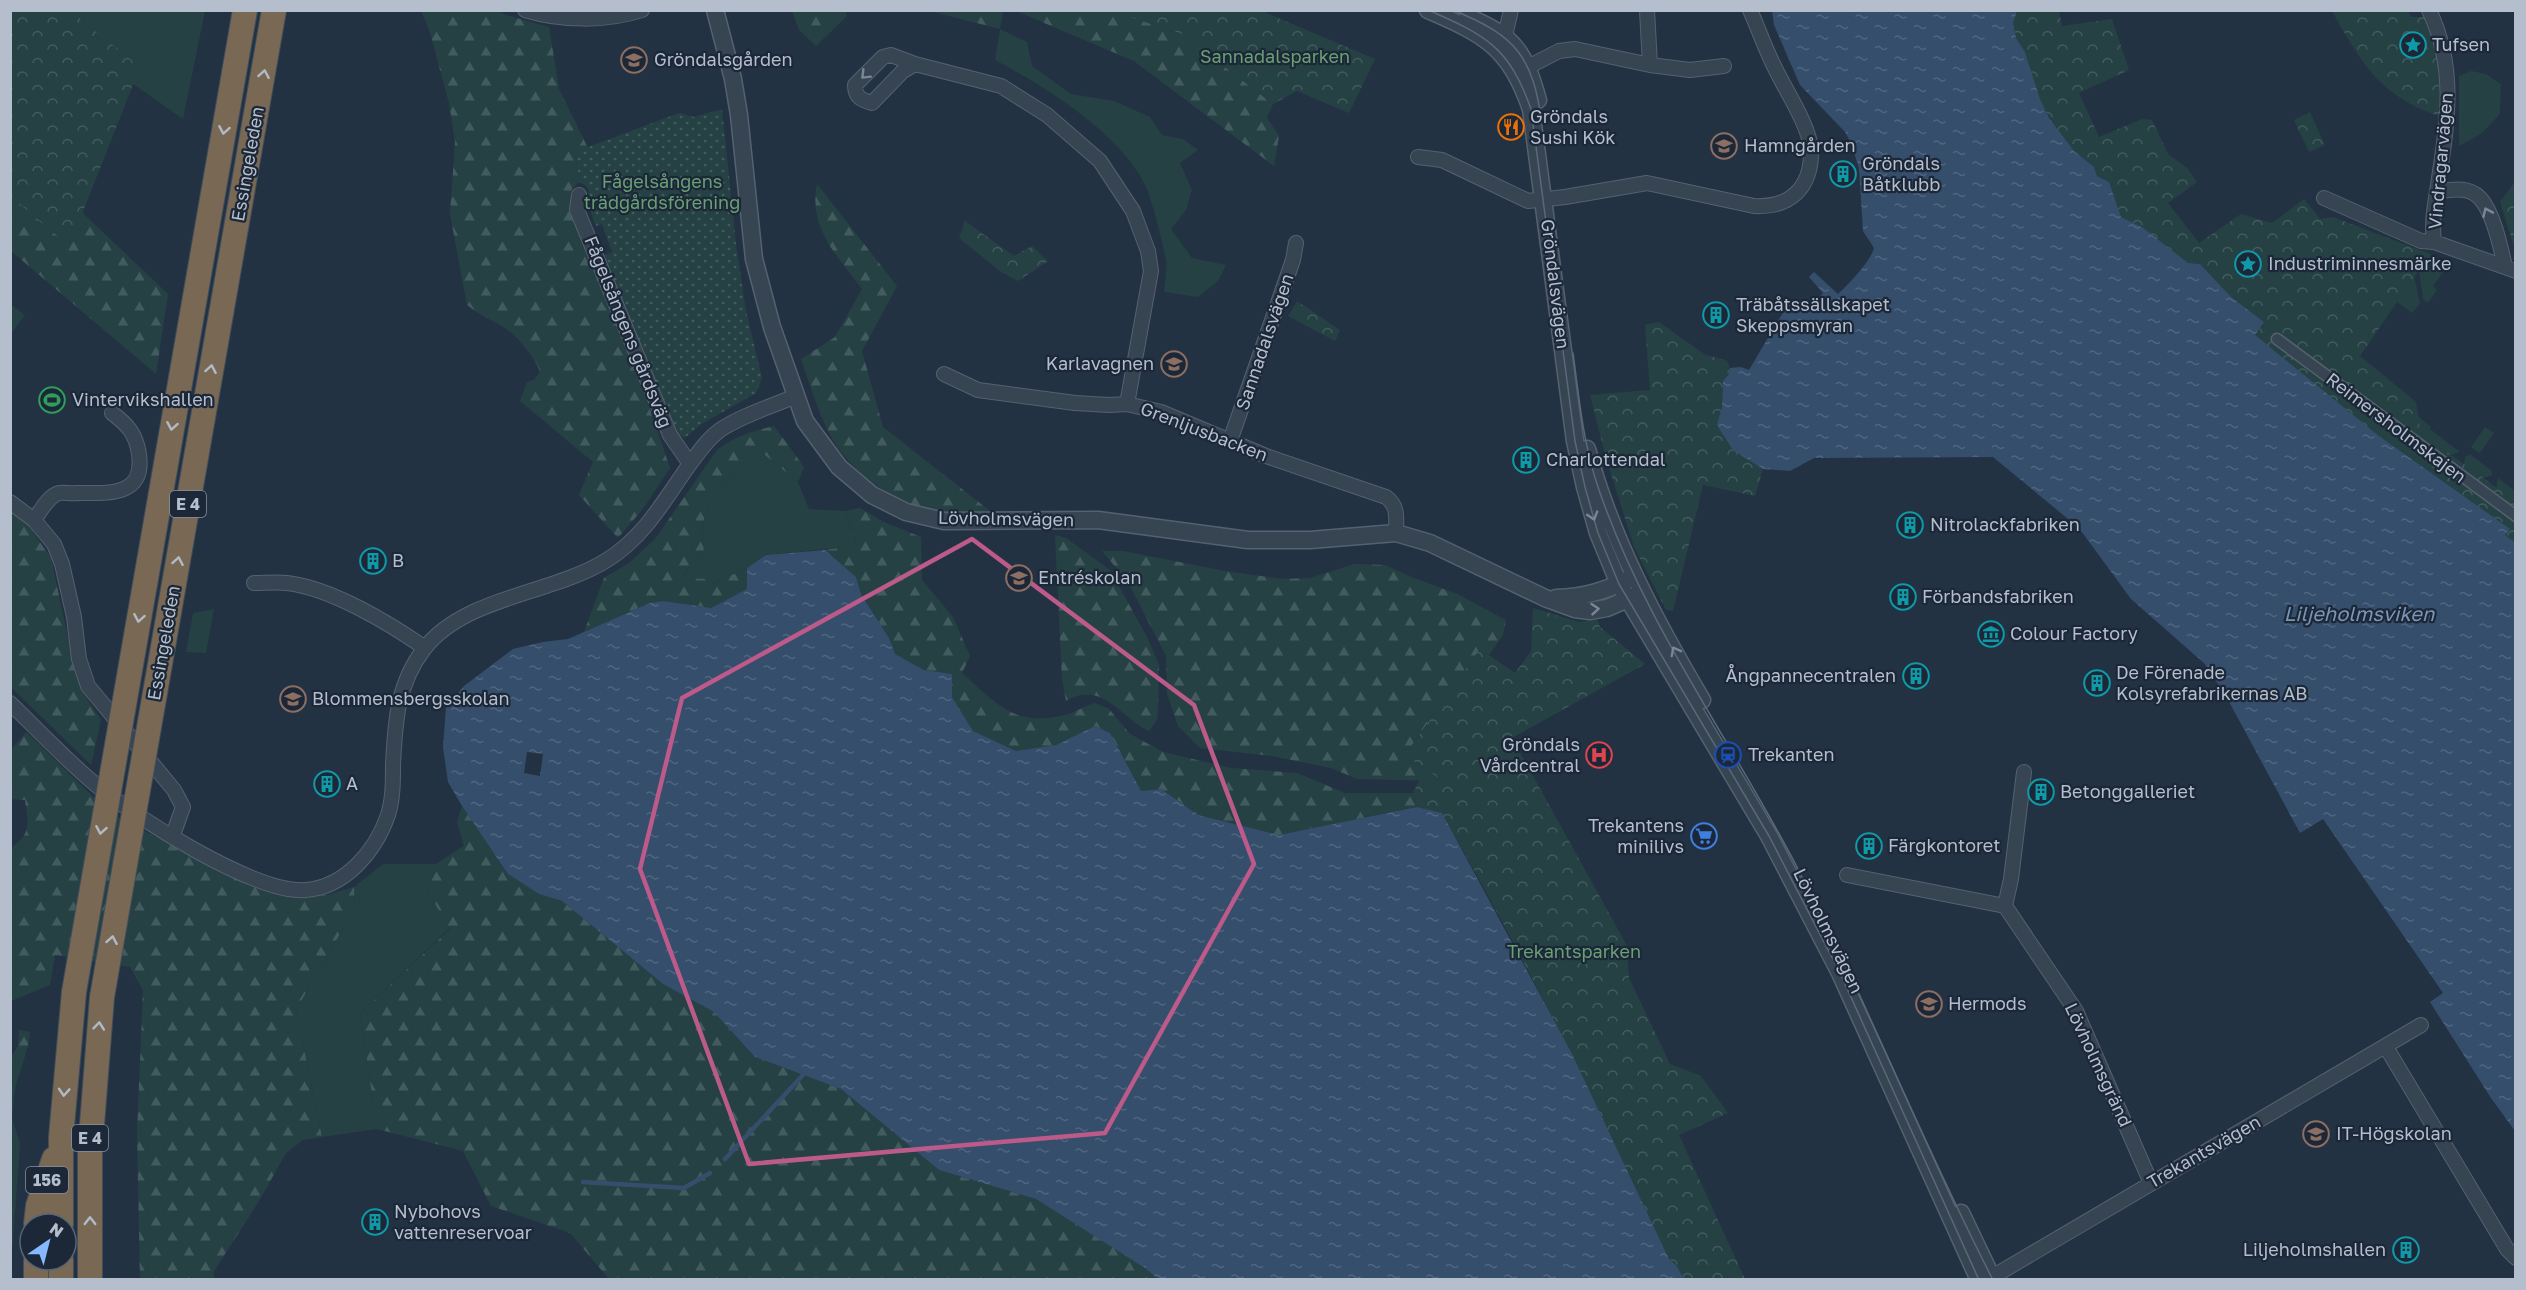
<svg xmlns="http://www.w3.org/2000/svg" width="2526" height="1290" font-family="'Golos Text',sans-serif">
  <defs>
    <pattern id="forest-firs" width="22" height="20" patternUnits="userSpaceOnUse" patternTransform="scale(1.5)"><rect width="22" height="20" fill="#254144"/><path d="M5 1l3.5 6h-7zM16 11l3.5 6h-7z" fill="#425b5e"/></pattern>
    <pattern id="park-crowns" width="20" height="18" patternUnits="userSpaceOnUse" patternTransform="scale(1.5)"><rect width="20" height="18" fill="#254144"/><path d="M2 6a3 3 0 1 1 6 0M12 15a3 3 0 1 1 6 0" fill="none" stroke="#425b5e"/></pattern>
    <pattern id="garden-dots" width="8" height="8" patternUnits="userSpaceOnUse" patternTransform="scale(1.5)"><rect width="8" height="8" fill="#254144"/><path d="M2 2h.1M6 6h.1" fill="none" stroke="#425b5e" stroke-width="1.8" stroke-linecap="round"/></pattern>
    <pattern id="water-ripples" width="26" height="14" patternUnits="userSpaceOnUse" patternTransform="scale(1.5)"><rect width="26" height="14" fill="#354e6c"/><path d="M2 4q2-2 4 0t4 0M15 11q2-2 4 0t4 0" fill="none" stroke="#506680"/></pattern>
  </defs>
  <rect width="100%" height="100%" fill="#233243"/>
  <path fill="#254144" d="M73,11H205L183,119L76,44Z
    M1000,29L1027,42L1032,66L1071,94L1114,101L1150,117L1162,135L1183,139L1198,150L1180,163L1192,190L1186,210L1171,229L1192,258L1226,265L1218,281L1198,297L1164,292C1165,282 1167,270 1166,260C1163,244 1152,199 1145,185C1120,133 1044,86 995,60Z
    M2471,71L2486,74L2501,84L2500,114L2481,134L2459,146V76Z
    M2421,250L2450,263L2433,286L2437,290L2428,303L2423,299L2418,264Z
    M2413,272L2420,303L2412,313L2393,299Z
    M10,304L25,315L11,334H10Z
    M2415,414L2431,427L2430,429L2460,452L2448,456L2409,428Z
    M2485,427L2494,433L2480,453L2471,447Z
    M2470,454L2492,471V475L2481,479L2464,465L2465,457Z
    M765,455L798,482L809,509L845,511L857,546L766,555L747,568L709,585L683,579L690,564L704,553L702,526L710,501L741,463Z
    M2498,478L2515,491V506L2496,490Z
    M214,609L206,653L186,652L193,613Z
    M383,864H436L428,892L450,928L360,1013L377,1129L322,1137L296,1010L355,908L354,887Z"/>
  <path fill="url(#forest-firs)" d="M421,11H499L506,15L549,27L559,89L588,148L575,152L579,182L572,189L571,206L625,337L670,468L642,510L618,538L579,495L593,462L520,401L527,382L534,380L540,372C536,359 519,338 508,330C495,321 480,316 467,305L450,214L455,142L449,103L429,29Z
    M792,11H845L847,16L816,46L799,30Z
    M930,11H1003L1000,29Z
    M1016,11H1112L1182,34L1273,104L1267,118L1279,136L1274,166L1134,61Z
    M10,135L31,164L168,294L156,374L11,251Z
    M817,184L897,286L862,351L883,427L990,511C969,512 946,514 925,509C893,501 855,473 836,445C820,420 811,387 801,359L835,337L862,289C838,256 808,229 817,184Z
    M774,426L804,467L798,482L765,455L741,463L710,501L702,526L704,553L690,564L683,578L705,579L709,585L747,568V589L711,608L663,601L650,603L584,632L604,578L629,563L655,539L717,450C735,436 752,431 774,426Z
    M860,508L884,522L921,537L922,580L953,617L970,656L962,673C996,703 1014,728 1064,715C1074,713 1084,706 1095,703L1109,709L1130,734L1163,752L1231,768L1297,773L1345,793H1413L1417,807L1279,835L1198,815L1161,789L1141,791L1110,733L1095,726L1056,745L1016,751L973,731L952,697V674L924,670L895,654L889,638L861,593L856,577L825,550L857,545L845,511Z
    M10,511L28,525L51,558L74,666L84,694L101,720L91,765L11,687Z
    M1055,535L1066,538L1110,570L1147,637L1159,665L1158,712L1157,720L1149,731C1121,718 1102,679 1066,701L1062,680Z
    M1102,551H1123L1225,571L1283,579L1310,578L1355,564L1385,565L1414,578L1457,594L1506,620L1503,635L1489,655L1480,649L1405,755L1442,781L1357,779L1331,768L1272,756L1200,748L1178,726L1167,694L1166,656L1128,582Z
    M26,732L109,812L210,866L278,893L300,895H326L354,887L355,908L296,1010L322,1137L303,1140L286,1153L259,1201L214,1271V1279H140L137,1133L143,990L130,967L55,955L50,985L11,1001V848C32,833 28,824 25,800L10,799L11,750Z
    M462,806L508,874L539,894L562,901L663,984L714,1012L755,1057L841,1089L939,1170L1036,1199L1146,1268L1158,1279H609L570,1233L491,1206L463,1151L377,1129L360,1013L450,929L428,892L436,864L464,846L457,822Z
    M19,1030L30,1032L28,1046L15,1088L12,1119L20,1143L11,1267L10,1058L18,1046Z"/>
  <path fill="url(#park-crowns)" d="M11,10L71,11L140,67L69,247L11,196Z
    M2017,10L2059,11L2062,26L2112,19L2129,70L2079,93L2099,137L2142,119L2152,120L2168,154L2187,168L2197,182L2168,203L2199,243L2241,214L2272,223L2304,199L2320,219L2333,217L2430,254L2360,356L2416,402L2421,433L2515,501V543L2505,535L2509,529L2379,436L2254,335L2264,322L2231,297L2200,264L2188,263L2142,227L2121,217L2109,182L2097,176L2094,167L2074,151L2049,118L2040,99L2025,52L2016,38L2013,23Z
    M1112,11H1262L1375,59L1349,113L1297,91L1273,104L1182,34Z
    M2332,11H2408L2411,17H2426L2439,52V116C2379,96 2361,62 2332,11Z
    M2310,112L2325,145L2309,152L2294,120Z
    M2515,182V250L2500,202Z
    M965,221L1014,256L1032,246L1048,261L1018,281L1001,272L959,238Z
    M1297,302C1313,310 1324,320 1340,330L1335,341L1288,316Z
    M1659,322L1704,354L1727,361C1732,371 1729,374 1723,381L1722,407L1718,425L1733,450L1763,469L1755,496L1703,485L1673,611L1666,610L1634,547L1606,458L1590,395L1650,390L1645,325Z
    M1533,608L1579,622L1597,619L1600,627L1645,664L1512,738L1626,944L1629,978L1670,1064L1701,1076L1728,1113L1679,1135L1745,1279H1684L1676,1265L1669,1259C1598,1108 1526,958 1442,814L1417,807L1413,793L1420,779L1441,780L1405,755L1480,649L1515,673L1531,651Z"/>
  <path fill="url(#garden-dots)" d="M722,109L736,244L746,311L762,378L756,393L700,425L685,438L673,432L602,256L612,252L602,224L596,226L590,210L585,208L589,191L585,185L579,182L575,152L679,113L694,117Z"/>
  <path fill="url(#water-ripples)" d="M1772,11H2017L2013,23L2016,38L2025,52L2040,99L2049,118L2074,151L2094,167L2097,176L2109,182L2121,217L2142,227L2188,263L2200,264L2231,297L2264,322L2255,335L2379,436L2510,529L2505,535L2516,543L2515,1131L2491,1098L2430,1002L2443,993L2323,819L2300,833L2227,698L2205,664L2131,599L2079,528L1993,457L1814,458L1790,471L1763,469L1733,450L1717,425L1722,407L1723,381L1729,374L1730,368L1741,367L1749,370L1788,304L1814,302L1823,293L1809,277L1814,272L1838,294C1847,286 1871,261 1874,248L1863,231L1859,168L1851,143L1845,132L1800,85L1774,25Z
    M825,550L856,577L861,594L889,638L895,654L924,670L952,674V697L973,731L1016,751L1056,745L1095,726L1110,733L1141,791L1161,789L1198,815L1279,835L1417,807L1442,813L1572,1054L1669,1259L1676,1265L1684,1279H1158L1145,1268L1036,1199L939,1170L841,1089L755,1057L714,1012L663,984L562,901L539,894L508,874L462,806L448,782L443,747L446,708L464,686L513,649L543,642L568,639L650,603L663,601L711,608L747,589V568L766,555Z"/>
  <path fill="#233243" d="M527,752L543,754L540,776L524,773Z"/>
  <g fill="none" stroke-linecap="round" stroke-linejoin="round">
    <path stroke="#354e6c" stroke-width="4.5" d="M725,1159L803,1075
      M583,1182L684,1188L710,1173"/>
    <g stroke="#556170" stroke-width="13">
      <path id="pedestrian" d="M2277,339L2516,516"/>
    </g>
    <g stroke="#556170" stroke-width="16">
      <path id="minor" d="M525,10C561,21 605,22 642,10
        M1647,10L1650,65
        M2429,10C2456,66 2448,119 2439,178C2436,200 2431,220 2434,242
        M1500,45L1505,36L1511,10
        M915,64L903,71L872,103C861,100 855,97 855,85L883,57L891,55L915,64L1001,86L1047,115L1100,161L1133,211L1148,251L1151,271L1127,404
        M1520,71L1559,51L1575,49L1650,65L1690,70L1724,66
        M1418,157L1442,160L1528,201L1565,197L1647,183L1754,206C1790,208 1812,188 1811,150C1810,127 1786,91 1776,70C1766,51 1759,30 1750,10
        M2437,192C2449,190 2464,187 2475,194C2492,204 2501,248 2505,267
        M579,195L577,210L670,435L690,464
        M2324,198L2421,241L2434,242L2516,271
        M944,374L978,390L1075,403L1109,405L1127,404L1161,412L1266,456L1386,497C1399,506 1396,519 1396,533
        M1230,441L1293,260L1296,243
        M10,502L34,520L54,544L62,564L74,617L79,659L88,686L174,790L183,807L173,835
        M34,520C40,512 48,496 59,493C64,492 72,494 78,493C108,493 145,497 139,454C136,434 128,425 112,413
        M254,583C265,583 276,582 287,583C331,588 389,623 425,648
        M10,703C38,730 65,759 95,784C135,817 255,894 306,890C346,887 376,850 388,815C393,799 393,782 393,765C395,723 397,684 424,649C465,596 553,594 607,560C643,538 664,501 687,468C697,455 706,440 720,430C740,416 772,406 796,396
        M1847,875L2005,906L2076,1011L2151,1183
        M2005,906L2011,879L2024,772
        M2386,1047L2507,1249L2516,1258
        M1987,1280L2421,1025"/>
    </g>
    <g stroke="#556170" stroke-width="19">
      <path id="tertiary" d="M715,10L733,79L739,115L754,259L772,327L805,421L839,467L872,495L906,512L944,521L1098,520L1248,540H1310L1396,533L1430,543L1545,598L1575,609L1590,611L1607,608L1637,595
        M1428,10C1486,35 1509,47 1531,109L1575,441L1585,487L1598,533L1619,584L1769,836L1840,973L1979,1280
        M1468,17C1515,37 1524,51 1538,100
        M1587,449C1611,538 1655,621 1702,700
        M1556,598C1584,597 1605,591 1629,579
        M1961,1213L1993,1280"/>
    </g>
    <g stroke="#424e5d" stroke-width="26">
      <path id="motorway" d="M36,1224L38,1206L54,1159
        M61,1224V1137L74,992
        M36,1260V1280
        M61,1260V1280
        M90,1280V1150L102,997"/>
    </g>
    <use href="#pedestrian" stroke="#374452" stroke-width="10"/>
    <use href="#minor" stroke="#374452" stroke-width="14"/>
    <use href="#tertiary" stroke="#374452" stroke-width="16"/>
    <use href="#motorway" stroke="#796954" stroke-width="24"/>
    <path stroke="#59687a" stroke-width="1.5" d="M1428,10C1486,35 1509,47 1531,109L1575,441L1585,487L1598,533L1619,584L1769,836L1840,973L1979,1280
      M1453,10C1516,36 1533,56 1542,124
      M1573,353C1579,397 1583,442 1597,484C1643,623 1733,742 1799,871C1868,1005 1924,1146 1993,1280"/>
    <g stroke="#424e5d" stroke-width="26" stroke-linecap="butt">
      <path id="motorway-bridge" d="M74,992L245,10
        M102,997L274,10"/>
    </g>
    <use href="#motorway-bridge" stroke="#796954" stroke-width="24"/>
  </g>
  <defs><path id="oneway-chevron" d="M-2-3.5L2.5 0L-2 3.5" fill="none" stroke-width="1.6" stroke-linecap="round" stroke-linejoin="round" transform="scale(1.5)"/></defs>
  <g stroke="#b1bac7">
    <use href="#oneway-chevron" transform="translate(264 74) rotate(-80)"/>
    <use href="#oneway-chevron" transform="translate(224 130) rotate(100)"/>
    <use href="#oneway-chevron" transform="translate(211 369) rotate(-80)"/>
    <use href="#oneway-chevron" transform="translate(172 426) rotate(100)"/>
    <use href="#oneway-chevron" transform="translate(178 561) rotate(-80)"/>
    <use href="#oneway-chevron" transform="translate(139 618) rotate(100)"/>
    <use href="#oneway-chevron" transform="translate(101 830) rotate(100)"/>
    <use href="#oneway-chevron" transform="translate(112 940) rotate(-80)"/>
    <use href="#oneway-chevron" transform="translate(99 1026) rotate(-84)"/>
    <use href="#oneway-chevron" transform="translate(64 1092) rotate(94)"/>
    <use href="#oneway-chevron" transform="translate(90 1221) rotate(-90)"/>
  </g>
  <g stroke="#7c8796">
    <use href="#oneway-chevron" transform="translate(865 75) rotate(135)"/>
    <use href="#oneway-chevron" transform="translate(2487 212) rotate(-114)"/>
    <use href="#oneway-chevron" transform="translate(1593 516) rotate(73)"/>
    <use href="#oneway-chevron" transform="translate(1595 609) rotate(-5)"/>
    <use href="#oneway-chevron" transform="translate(1675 651) rotate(-118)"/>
  </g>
  <path fill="none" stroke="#bc5a89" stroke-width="4.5" stroke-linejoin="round" d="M972,539L1194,705L1254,864L1105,1133L749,1164L640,869L682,698Z"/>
  <defs>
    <g id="sight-ring" transform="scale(1.35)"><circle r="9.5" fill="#1c2838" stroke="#0f9aa8" stroke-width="1.5"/><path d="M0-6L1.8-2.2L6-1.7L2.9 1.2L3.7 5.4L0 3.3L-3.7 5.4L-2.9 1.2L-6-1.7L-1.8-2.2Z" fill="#0f9aa8"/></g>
    <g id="school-ring" transform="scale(1.35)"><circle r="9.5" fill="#1c2838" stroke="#8d6e63" stroke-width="1.5"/><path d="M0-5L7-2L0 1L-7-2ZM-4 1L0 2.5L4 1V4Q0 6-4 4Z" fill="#8d6e63"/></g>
    <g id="restaurant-ring" transform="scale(1.35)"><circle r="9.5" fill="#1c2838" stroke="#e8710a" stroke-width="1.5"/><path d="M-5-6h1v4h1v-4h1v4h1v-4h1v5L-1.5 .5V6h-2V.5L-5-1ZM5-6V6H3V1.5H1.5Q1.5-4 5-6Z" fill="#e8710a"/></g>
    <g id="building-ring" transform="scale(1.35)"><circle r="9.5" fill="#1c2838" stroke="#0f9aa8" stroke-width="1.5"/><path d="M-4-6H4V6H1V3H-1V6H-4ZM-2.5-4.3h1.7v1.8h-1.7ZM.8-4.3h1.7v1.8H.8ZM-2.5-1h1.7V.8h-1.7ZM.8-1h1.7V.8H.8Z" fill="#0f9aa8"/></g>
    <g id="stadium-ring" transform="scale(1.35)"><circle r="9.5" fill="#1c2838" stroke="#2e9e5b" stroke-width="1.5"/><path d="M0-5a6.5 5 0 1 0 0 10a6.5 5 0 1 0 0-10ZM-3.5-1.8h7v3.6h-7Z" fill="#2e9e5b"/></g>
    <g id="museum-ring" transform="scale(1.35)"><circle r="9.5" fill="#1c2838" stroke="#0f9aa8" stroke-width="1.5"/><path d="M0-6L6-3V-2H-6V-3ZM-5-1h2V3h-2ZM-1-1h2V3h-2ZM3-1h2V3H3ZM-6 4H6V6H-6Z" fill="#0f9aa8"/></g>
    <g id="hospital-ring" transform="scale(1.35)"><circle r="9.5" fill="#1c2838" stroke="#e0444e" stroke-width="1.5"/><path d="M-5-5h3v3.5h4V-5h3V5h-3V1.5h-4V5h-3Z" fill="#e0444e"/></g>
    <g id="station-ring" transform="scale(1.35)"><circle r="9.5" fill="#1c2838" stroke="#1a4fb4" stroke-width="1.5"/><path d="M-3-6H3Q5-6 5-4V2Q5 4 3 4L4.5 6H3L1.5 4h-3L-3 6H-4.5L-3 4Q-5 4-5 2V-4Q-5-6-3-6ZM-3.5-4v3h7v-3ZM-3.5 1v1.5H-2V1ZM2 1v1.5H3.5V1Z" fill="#1a4fb4"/></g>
    <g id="supermarket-ring" transform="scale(1.35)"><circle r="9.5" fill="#1c2838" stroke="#3f7fe0" stroke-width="1.5"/><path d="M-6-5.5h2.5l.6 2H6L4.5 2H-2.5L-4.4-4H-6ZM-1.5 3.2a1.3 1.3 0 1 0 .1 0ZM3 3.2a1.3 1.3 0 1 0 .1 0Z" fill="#3f7fe0"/></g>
    <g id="university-ring" transform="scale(1.35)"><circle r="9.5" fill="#1c2838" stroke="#8d6e63" stroke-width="1.5"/><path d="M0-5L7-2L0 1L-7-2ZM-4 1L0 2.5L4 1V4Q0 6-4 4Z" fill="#8d6e63"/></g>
  </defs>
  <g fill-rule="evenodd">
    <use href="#sight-ring" x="2413" y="45"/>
    <use href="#school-ring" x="634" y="60"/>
    <use href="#restaurant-ring" x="1511" y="127"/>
    <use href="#school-ring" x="1724" y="146"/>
    <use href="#building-ring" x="1843" y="174"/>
    <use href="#sight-ring" x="2248" y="264"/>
    <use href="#building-ring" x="1716" y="315"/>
    <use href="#school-ring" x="1174" y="364"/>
    <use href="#stadium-ring" x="52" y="400"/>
    <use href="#building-ring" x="1526" y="460"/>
    <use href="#building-ring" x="1910" y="525"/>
    <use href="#building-ring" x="373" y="561"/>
    <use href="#school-ring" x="1019" y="578"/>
    <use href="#building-ring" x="1903" y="597"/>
    <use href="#museum-ring" x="1991" y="634"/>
    <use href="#building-ring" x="1916" y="676"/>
    <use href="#building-ring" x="2097" y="683"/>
    <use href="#school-ring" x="293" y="699"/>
    <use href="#hospital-ring" x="1599" y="755"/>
    <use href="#station-ring" x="1728" y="755"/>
    <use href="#building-ring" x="327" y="784"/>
    <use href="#building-ring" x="2041" y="792"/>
    <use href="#supermarket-ring" x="1704" y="836"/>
    <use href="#building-ring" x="1869" y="846"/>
    <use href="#school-ring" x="1929" y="1004"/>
    <use href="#university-ring" x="2316" y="1134"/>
    <use href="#building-ring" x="375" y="1222"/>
    <use href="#building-ring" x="2406" y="1250"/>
  </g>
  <g text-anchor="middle" stroke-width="4.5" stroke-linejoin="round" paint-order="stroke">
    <g fill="#1c2838" stroke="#8691a0" stroke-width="1.5">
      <rect x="170" y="491" width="36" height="26" rx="4.5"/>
      <rect x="72" y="1125" width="36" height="26" rx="4.5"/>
      <rect x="26" y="1167" width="42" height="26" rx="4.5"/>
    </g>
    <g font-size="16" font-weight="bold" fill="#b4becd">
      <text x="188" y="510">E 4</text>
      <text x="90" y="1144">E 4</text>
      <text x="47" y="1186">156</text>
    </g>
    <g font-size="18" fill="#b4becd" stroke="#1c2838" text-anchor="start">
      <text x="2432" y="51">Tufsen</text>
      <text x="654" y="66">Gröndalsgården</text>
      <text x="1530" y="123">Gröndals<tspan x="1530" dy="21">Sushi Kök</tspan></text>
      <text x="1744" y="152">Hamngården</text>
      <text x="1862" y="170">Gröndals<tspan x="1862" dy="21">Båtklubb</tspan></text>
      <text x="2268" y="270">Industriminnesmärke</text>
      <text x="1736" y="311">Träbåtssällskapet<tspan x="1736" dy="21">Skeppsmyran</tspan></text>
      <text x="1154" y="370" text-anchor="end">Karlavagnen</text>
      <text x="72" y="406">Vintervikshallen</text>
      <text x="1546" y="466">Charlottendal</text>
      <text x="1930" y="531">Nitrolackfabriken</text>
      <text x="392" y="567">B</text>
      <text x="1038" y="584">Entréskolan</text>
      <text x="1922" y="603">Förbandsfabriken</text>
      <text x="2010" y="640">Colour Factory</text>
      <text x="2116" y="679">De Förenade<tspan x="2116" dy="21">Kolsyrefabrikernas AB</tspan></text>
      <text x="1896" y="682" text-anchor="end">Ångpannecentralen</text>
      <text x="312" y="705">Blommensbergsskolan</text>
      <text x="1580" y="751" text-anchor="end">Gröndals<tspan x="1580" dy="21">Vårdcentral</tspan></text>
      <text x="1748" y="761">Trekanten</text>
      <text x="346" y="790">A</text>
      <text x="2060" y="798">Betonggalleriet</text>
      <text x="1684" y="832" text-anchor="end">Trekantens<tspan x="1684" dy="21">minilivs</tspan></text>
      <text x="1888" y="852">Färgkontoret</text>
      <text x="1948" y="1010">Hermods</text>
      <text x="2336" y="1140">IT-Högskolan</text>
      <text x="394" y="1218">Nybohovs<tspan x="394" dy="21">vattenreservoar</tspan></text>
      <text x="2386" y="1256" text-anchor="end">Liljeholmshallen</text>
    </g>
    <g font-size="18" fill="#69a074" stroke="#1c2838">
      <text x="1275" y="63">Sannadalsparken</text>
      <text x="662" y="188">Fågelsångens<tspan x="662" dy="21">trädgårdsförening</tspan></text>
      <text x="1574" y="958">Trekantsparken</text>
    </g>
    <g font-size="18" fill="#b4becd" stroke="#1c2838">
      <text transform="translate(2441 161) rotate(-85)" y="6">Vindragarvägen</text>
      <text transform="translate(248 164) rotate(-80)" y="6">Essingeleden</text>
      <text transform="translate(1555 284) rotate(83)" y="6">Gröndalsvägen</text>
      <text transform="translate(628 332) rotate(68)" y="6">Fågelsångens gårdsväg</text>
      <text transform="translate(1265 342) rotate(-71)" y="6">Sannadalsvägen</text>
      <text transform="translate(2396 428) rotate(37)" y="6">Reimersholmskajen</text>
      <text transform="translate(1204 432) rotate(21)" y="6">Grenljusbacken</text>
      <text transform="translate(1006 519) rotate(1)" y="6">Lövholmsvägen</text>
      <text transform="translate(164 643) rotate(-80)" y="6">Essingeleden</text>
      <text transform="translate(1828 931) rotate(64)" y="6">Lövholmsvägen</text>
      <text transform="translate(2098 1065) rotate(65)" y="6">Lövholmsgränd</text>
      <text transform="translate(2204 1152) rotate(-30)" y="6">Trekantsvägen</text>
    </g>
    <g font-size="20" font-style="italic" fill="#7996b7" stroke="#1c2838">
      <text x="2359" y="621">Liljeholmsviken</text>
    </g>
  </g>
  <rect width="2526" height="1290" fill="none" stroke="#b4becd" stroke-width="24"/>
  <g transform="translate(48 1242) rotate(35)"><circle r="28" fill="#1c2838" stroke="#596474" stroke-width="1.5"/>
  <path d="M0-4.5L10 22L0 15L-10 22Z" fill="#87b9ff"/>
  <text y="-9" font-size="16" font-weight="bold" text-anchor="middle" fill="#b4becd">N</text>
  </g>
</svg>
